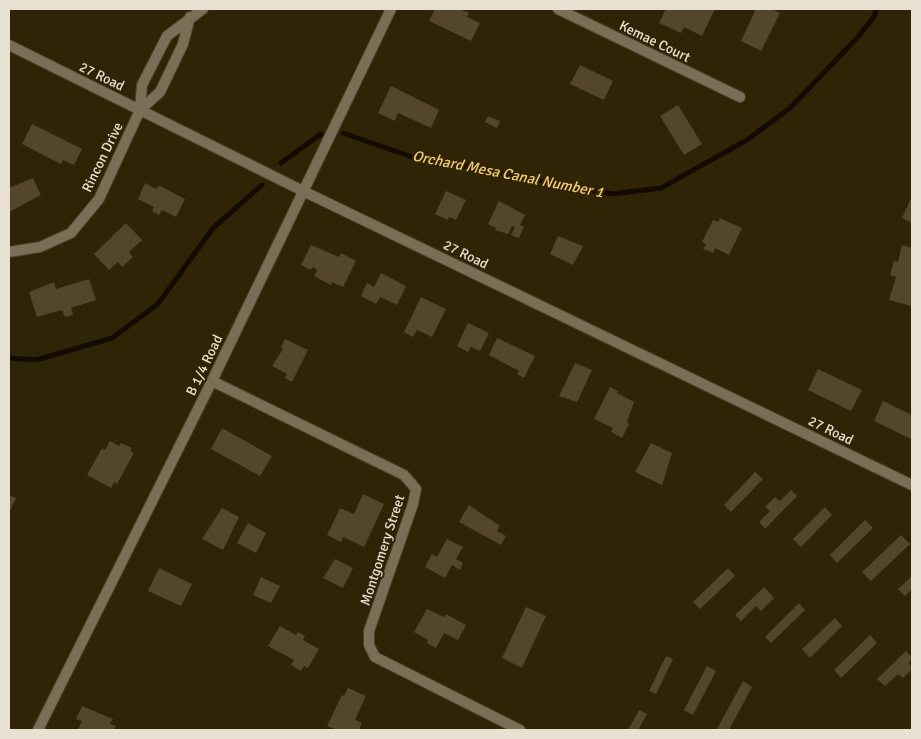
<svg xmlns="http://www.w3.org/2000/svg" width="921" height="739" font-family="Signika,sans-serif">
  <rect width="100%" height="100%" fill="#302407"/>
  <g fill="none" stroke-linecap="round" stroke-linejoin="round">
    <path stroke="#140b00" stroke-width="5" d="M343,133L412,157L613,194L661,188L747,140L790,108L858,37L873,18L877,9
      M281,163L321,134
      M9,358L36,360L112,338L158,304L213,228L262,185"/>
  </g>
  <path fill="#534629" d="M435,9H459L469,13L467,17L480,23L471,41L429,21Z
    M666,9H715L702,36L684,27L681,33L659,23Z
    M756,9H771L780,13L761,51L741,41Z
    M580,65L613,81L604,100L570,84Z
    M391,86L439,110L431,128L398,113L395,121L378,113Z
    M678,105L702,144L684,155L660,116Z
    M488,116L500,121L497,128L485,122Z
    M32,124L82,149L74,165L63,160L61,164L22,144Z
    M33,178L41,195L9,212V188Z
    M145,183L156,189L158,186L162,187L185,199L176,217L162,210L159,215L152,211L154,207L138,199Z
    M446,191L466,200L456,220L449,217L448,220L435,214Z
    M912,196V223L902,218Z
    M499,201L525,215L520,225L524,227L519,238L511,235L515,227L512,226L508,234L495,230L496,228L488,224Z
    M720,218L742,228L729,255L715,248L713,253L703,249L706,244L702,242L713,220L718,222Z
    M126,223L142,240L129,252L133,257L122,267L118,262L109,270L94,254Z
    M558,236L583,246L573,265L550,254Z
    M311,245L339,257L341,253L356,261L343,287L332,282L331,285L314,276L317,270L312,267L311,270L301,265Z
    M902,245L912,248L911,306L889,300L896,277L890,275L894,261L898,262Z
    M381,273L406,286L397,305L380,297L376,304L361,296L367,283L374,287Z
    M89,279L96,300L71,308L73,315L65,317L62,310L37,317L29,292L54,282L56,289Z
    M421,297L446,309L432,337L417,330L413,337L404,332Z
    M468,323L489,333L480,351L471,347L468,352L457,346Z
    M497,338L535,356L524,378L517,374L519,371L489,355Z
    M285,339L308,350L292,382L285,378L287,374L272,366L283,349L281,348Z
    M575,363L592,370L577,402L559,396Z
    M818,369L862,390L851,411L808,390Z
    M610,387L618,391L617,393L634,402L627,422L629,424L622,438L611,432L613,428L594,419Z
    M883,401L912,415L911,439L874,421Z
    M222,428L272,456L260,476L211,449Z
    M110,441L119,446L121,443L132,448L130,451L134,453L117,484L114,482L111,488L87,475L102,448L105,450Z
    M651,443L672,453L662,485L635,472Z
    M755,472L763,479L731,512L724,505Z
    M791,490L797,496L765,529L759,522L770,511L765,507L775,497L780,501Z
    M363,494L384,504L364,547L343,537L341,542L327,535L340,508L354,514Z
    M9,495L16,498L9,513Z
    M469,505L500,526L497,531L506,536L501,545L459,522Z
    M825,507L832,515L801,547L793,539Z
    M222,508L239,517L223,550L202,539Z
    M865,520L873,528L837,563L830,555Z
    M248,523L266,533L256,553L237,543Z
    M901,535L910,544L871,581L862,572Z
    M447,539L463,547L456,559L463,563L460,570L452,565L445,578L425,567L432,554L437,557Z
    M335,559L353,568L343,588L323,578Z
    M159,568L192,584L181,606L148,591Z
    M728,568L735,576L700,609L693,602Z
    M912,576V589L905,596L898,589Z
    M261,577L280,586L271,603L253,595Z
    M764,587L774,598L761,611L756,606L741,621L735,615Z
    M799,603L805,610L771,643L765,637Z
    M526,607L546,616L522,668L502,658Z
    M427,609L444,617L446,614L466,625L458,640L444,633L436,648L427,643L428,640L414,632Z
    M835,618L842,626L810,658L802,649Z
    M280,626L296,635L298,632L305,636L303,640L319,649L308,668L304,666L301,671L291,665L294,660L268,646Z
    M870,635L877,643L841,678L834,670Z
    M906,651L912,658L909,663L912,669L903,678L898,674L885,686L877,679Z
    M666,656L673,659L656,694L649,691Z
    M707,666L716,671L693,715L684,710Z
    M743,681L752,687L729,730H720L717,729Z
    M348,688L366,696L355,720L362,723L359,730H337L327,726L342,695L344,696Z
    M82,706L113,719L110,724L116,726L114,730H78L82,721L76,719Z
    M639,710L647,714L638,730H628Z"/>
  <g fill="none" stroke-linecap="round" stroke-linejoin="round">
    <g stroke="#4d4227" stroke-width="12">
      <path id="minor" d="M558,9L740,97
        M140,110L160,92L183,44L190,17
        M9,252L40,247L71,233L99,199L140,110L142,85L167,36L203,9
        M212,381L404,475L416,489L413,504L369,631V645L375,657L520,730
        M38,730L212,381L391,9"/>
    </g>
    <g stroke="#4d4227" stroke-width="12">
      <path id="tertiary" d="M9,45L303,191L912,485"/>
    </g>
    <use href="#minor" stroke="#7b6e56" stroke-width="10"/>
    <use href="#tertiary" stroke="#7b6e56" stroke-width="10"/>
  </g>
  <g text-anchor="middle" stroke-width="4" stroke-linejoin="round" paint-order="stroke">
    <g font-size="14" fill="#e8e0d0" stroke="#302407">
      <text transform="translate(655 41) rotate(26)" y="5">Kemae Court</text>
      <text transform="translate(102 76) rotate(26)" y="5">27 Road</text>
      <text transform="translate(102 157) rotate(-64)" y="5">Rincon Drive</text>
      <text transform="translate(466 254) rotate(26)" y="5">27 Road</text>
      <text transform="translate(204 365) rotate(-64)" y="5">B 1/4 Road</text>
      <text transform="translate(831 430) rotate(26)" y="5">27 Road</text>
      <text transform="translate(382 550) rotate(-72)" y="5">Montgomery Street</text>
    </g>
    <g font-size="15" font-style="italic" fill="#f6cc73" stroke="#302407">
      <text transform="translate(508 174) rotate(11)" y="5">Orchard Mesa Canal Number 1</text>
    </g>
  </g>
  <rect width="921" height="739" fill="none" stroke="#e8e0d0" stroke-width="20"/>
</svg>
